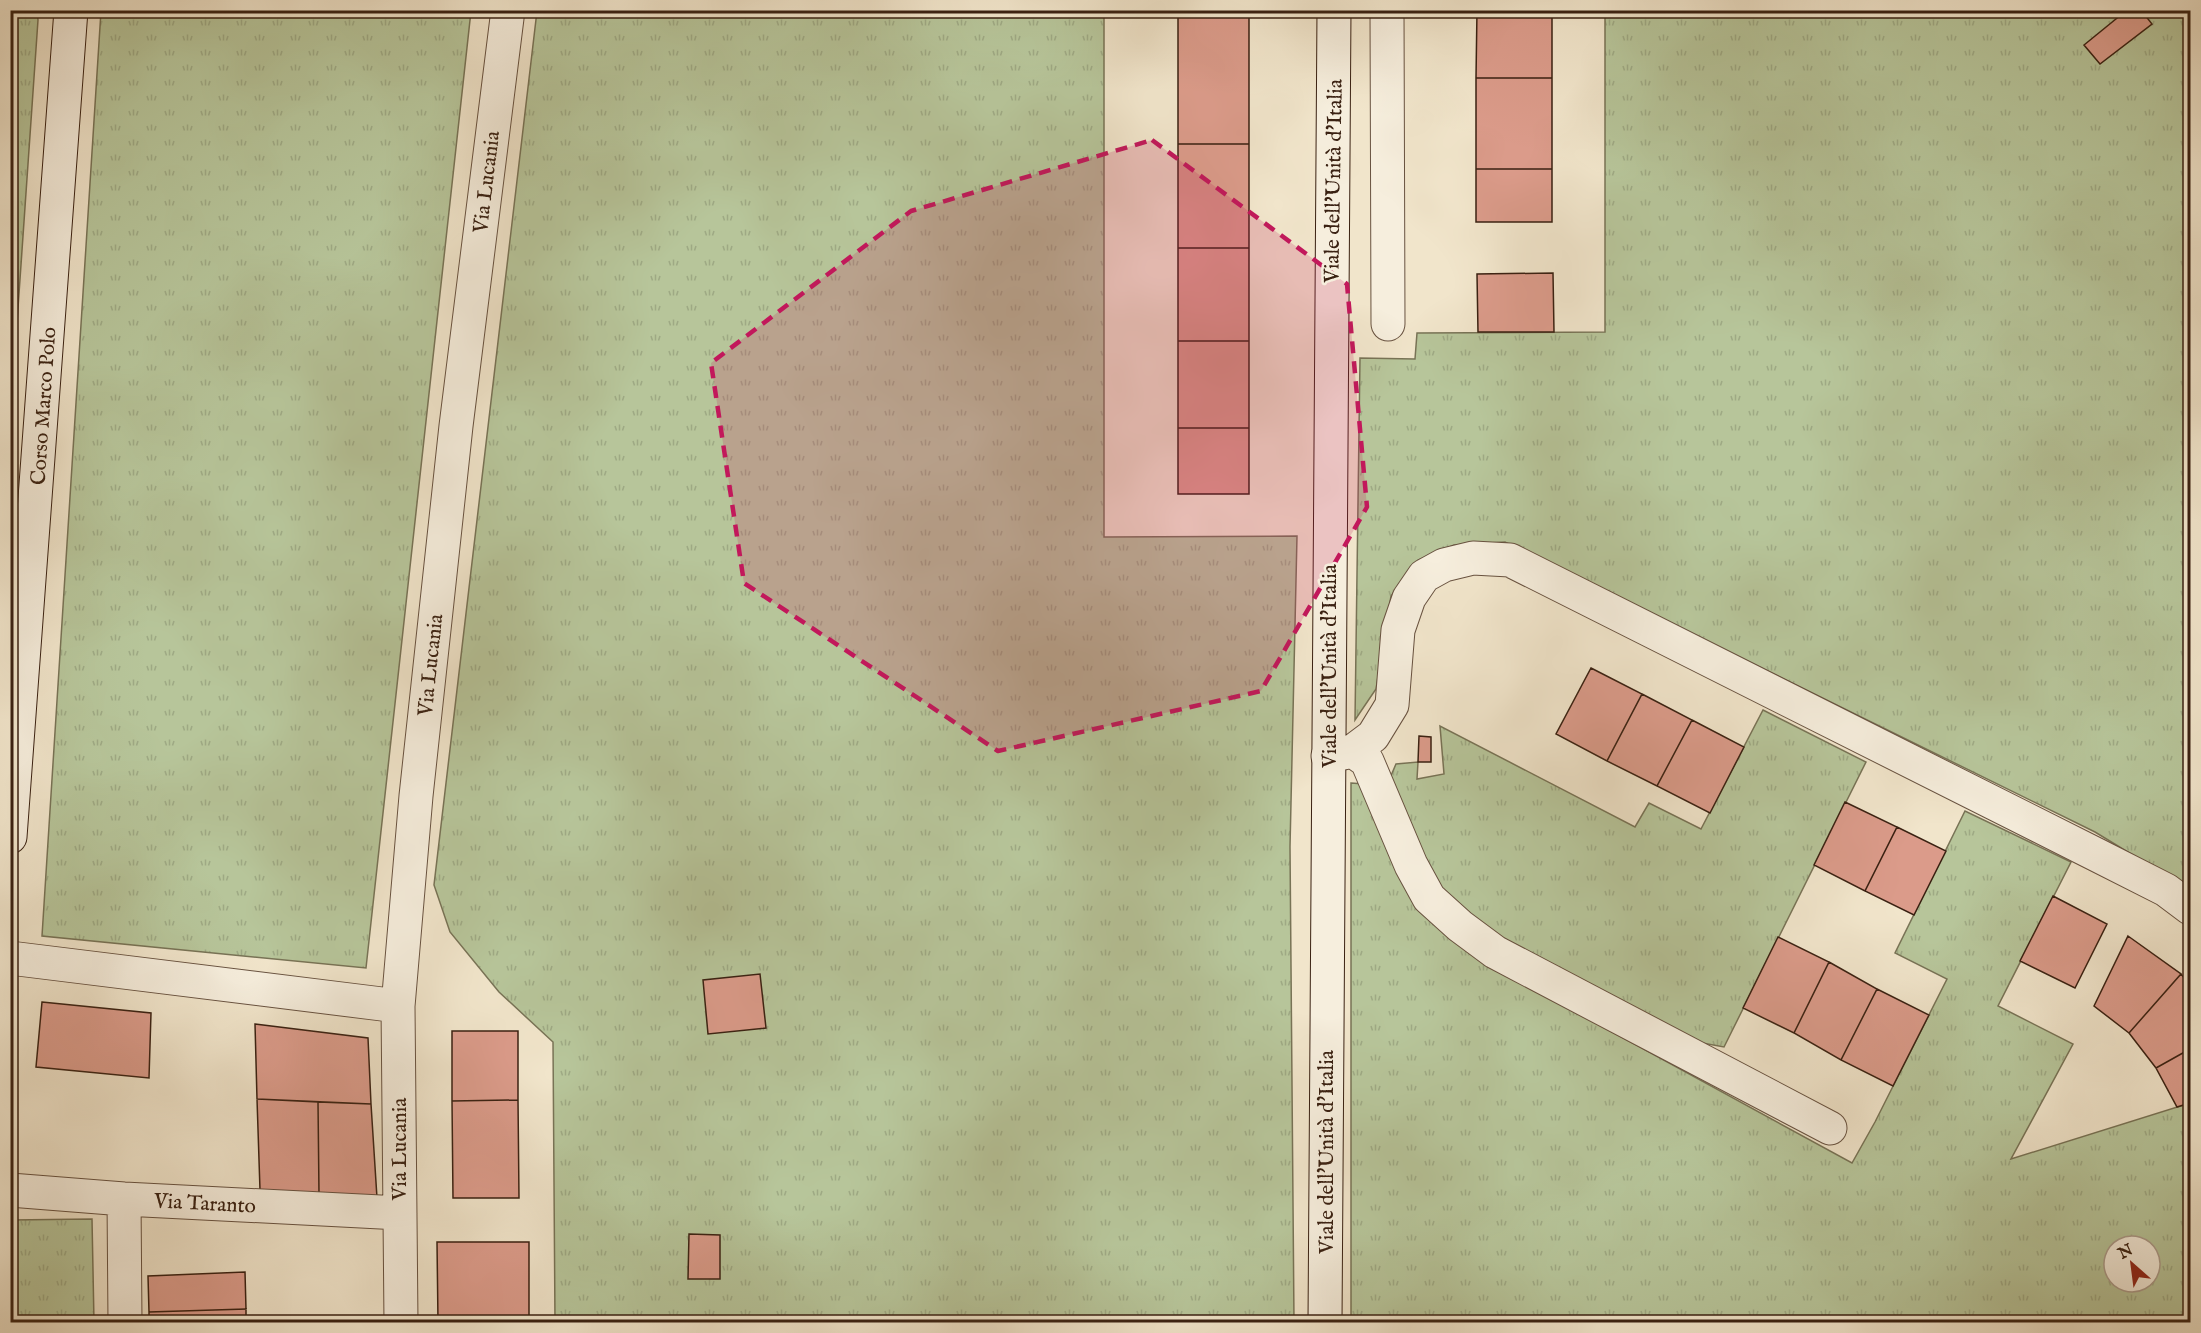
<svg xmlns="http://www.w3.org/2000/svg" width="2201" height="1333" font-family="'IM FELL English',serif">
  <defs>
    <pattern id="grass-tufts" width="24" height="20" patternUnits="userSpaceOnUse" patternTransform="scale(1.5)"><rect width="24" height="20" fill="#b7c59a"/><path d="M3 7l-1-3M5 7V3M7 7l1-3M15 17l-1-3M17 17v-4M19 17l1-3" fill="none" stroke="#9ea984"/></pattern>
  </defs>
  <rect width="100%" height="100%" fill="#f1e5cb"/>
  <filter id="stains"><feTurbulence type="fractalNoise" baseFrequency=".00333" numOctaves="4"/><feColorMatrix values="0 0 0 0 .2 0 0 0 0 .09 0 0 0 0 .02 0 0 0 .5 -.17"/></filter>
  <radialGradient id="worn" r=".72"><stop offset=".6" stop-color="#630" stop-opacity="0"/><stop offset="1" stop-color="#630" stop-opacity=".3"/></radialGradient>
  <path fill="url(#grass-tufts)" stroke="#787356" stroke-width="1.5" fill-rule="evenodd" d="M11,10L37,11L38,20L13,380L10,372Z
    M101,11H471L366,968L42,936Z
    M537,11H1104V537L1297,536L1290,847L1294,1322H555L553,1042L499,992L450,932L434,885Z
    M1605,11H2190V890L2095,832L1505,542L1454,545L1418,560L1391,596L1376,689L1355,720L1360,358L1415,359L1417,333L1605,332Z
    M1763,710L1866,762L1724,1047L1686,1040L1492,936L1445,896L1387,785L1396,764L1418,762L1417,779L1444,774L1440,726L1635,827L1649,803L1701,829Z
    M1351,783L1364,784L1488,964L1852,1163L1875,1122L1947,979L1895,953L1965,811L2071,862L1998,1006L2073,1044L2011,1159L2190,1103V1322H1351ZM2114,1246H2150V1282H2114Z
    M92,1219L94,1322H11V1220Z"/>
  <path fill="#db9b8a" stroke="#3a2112" stroke-width="1.5" d="M1178,10H1249V144H1178Z
    M1477,10H1552V78H1476Z
    M2127,10H2141L2152,24L2100,64L2084,45Z
    M1476,78H1552V169H1476Z
    M1178,144H1249V248H1178Z
    M1476,169H1552V222H1476Z
    M1178,248H1249V341H1178Z
    M1553,273L1554,332H1478L1477,274Z
    M1178,341H1249V428H1178Z
    M1178,428H1249V494H1178Z
    M1591,668L1642,694L1607,761L1556,734Z
    M1642,694L1692,720L1657,786L1607,761Z
    M1692,720L1744,747L1710,813L1657,786Z
    M1419,736L1431,737V762H1418Z
    M1845,802L1897,827L1865,891L1814,865Z
    M1897,827L1946,851L1914,915L1865,891Z
    M2053,896L2107,924L2075,988L2020,961Z
    M2128,936L2181,974L2129,1033L2094,1006Z
    M1778,937L1829,962L1794,1033L1743,1008Z
    M1829,962L1877,989L1841,1060L1794,1033Z
    M760,974L766,1028L708,1034L703,980Z
    M2181,974L2190,985V1049L2156,1068L2129,1033Z
    M1877,989L1929,1015L1893,1086L1841,1060Z
    M42,1002L151,1013L149,1078L36,1067Z
    M255,1024L368,1038L371,1104L257,1099Z
    M452,1031H518V1100L452,1101Z
    M2190,1049V1103L2177,1107L2156,1068Z
    M257,1099L318,1102L319,1194L260,1190Z
    M518,1100L519,1198H453L452,1101Z
    M318,1102L371,1104L377,1198L319,1194Z
    M689,1234L720,1235V1279H688Z
    M437,1242H529V1322H438Z
    M245,1272L246,1309L149,1312L148,1276Z
    M246,1309V1322H149V1312Z
    M275,1317L374,1319V1322H275Z"/>
  <g fill="none" stroke-linecap="round" stroke-linejoin="round">
    <g stroke="#685240" stroke-width="35">
      <path id="street" d="M1387,10L1388,324
        M1353,751L1367,761L1411,865L1429,898L1460,926L1495,952L1830,1128
        M1328,756L1353,751L1373,736L1392,705L1398,630L1409,598L1424,576L1444,565L1473,558L1510,560L2097,855L2166,890L2190,908
        M10,958L398,1006
        M10,1190L124,1199L400,1213
        M124,1199L125,1322
        M401,1322L398,1006L416,796L456,426L508,10"/>
    </g>
    <g stroke="#3a2112" stroke-width="35">
      <path id="secondary" d="M10,837L71,10
        M1325,1322L1334,10"/>
    </g>
    <use href="#street" stroke="#f6eedd" stroke-width="33"/>
    <use href="#secondary" stroke="#f6eedd" stroke-width="33"/>
  </g>
  <path fill="#c2185b" fill-opacity="0.2" stroke="#c2185b" stroke-width="4.5" stroke-dasharray="12 8" stroke-linejoin="round" d="M1152,140L1347,284L1367,507L1261,691L998,751L744,583L711,363L911,211Z"/>
  <g text-anchor="middle" stroke-width="5" stroke-linejoin="round" paint-order="stroke">
    <g font-size="21" fill="#3a2112" stroke="#f6eedd">
      <text transform="translate(1333 181) rotate(-89)" y="7">Viale dell'Unità d'Italia</text>
      <text transform="translate(486 182) rotate(-83)" y="7">Via Lucania</text>
      <text transform="translate(43 406) rotate(-86)" y="7">Corso Marco Polo</text>
      <text transform="translate(430 665) rotate(-84)" y="7">Via Lucania</text>
      <text transform="translate(1329 666) rotate(-90)" y="7">Viale dell'Unità d'Italia</text>
      <text transform="translate(399 1149) rotate(-90)" y="7">Via Lucania</text>
      <text transform="translate(1326 1152) rotate(-90)" y="7">Viale dell'Unità d'Italia</text>
      <text transform="translate(205 1203) rotate(3)" y="7">Via Taranto</text>
    </g>
  </g>
  <rect width="2201" height="1333" fill="none" stroke="#f1e5cb" stroke-width="36"/>
  <rect x="12" y="12" width="2177" height="1309" fill="none" stroke="#3a2112" stroke-width="3"/>
  <rect x="18" y="18" width="2165" height="1297" fill="none" stroke="#3a2112" stroke-width="1.5"/>
  <g transform="translate(2132 1264) rotate(332)"><circle r="28" fill="#f6eedd" stroke="#ab9c8c" stroke-width="1.5"/>
  <path d="M0-4.5L10 22L0 15L-10 22Z" fill="#8f2418"/>
  <text y="-9" font-size="16" font-weight="bold" text-anchor="middle" fill="#3a2112">N</text>
  </g>
  <rect width="100%" height="100%" filter="url(#stains)"/>
  <rect width="100%" height="100%" fill="url(#worn)"/>
</svg>
